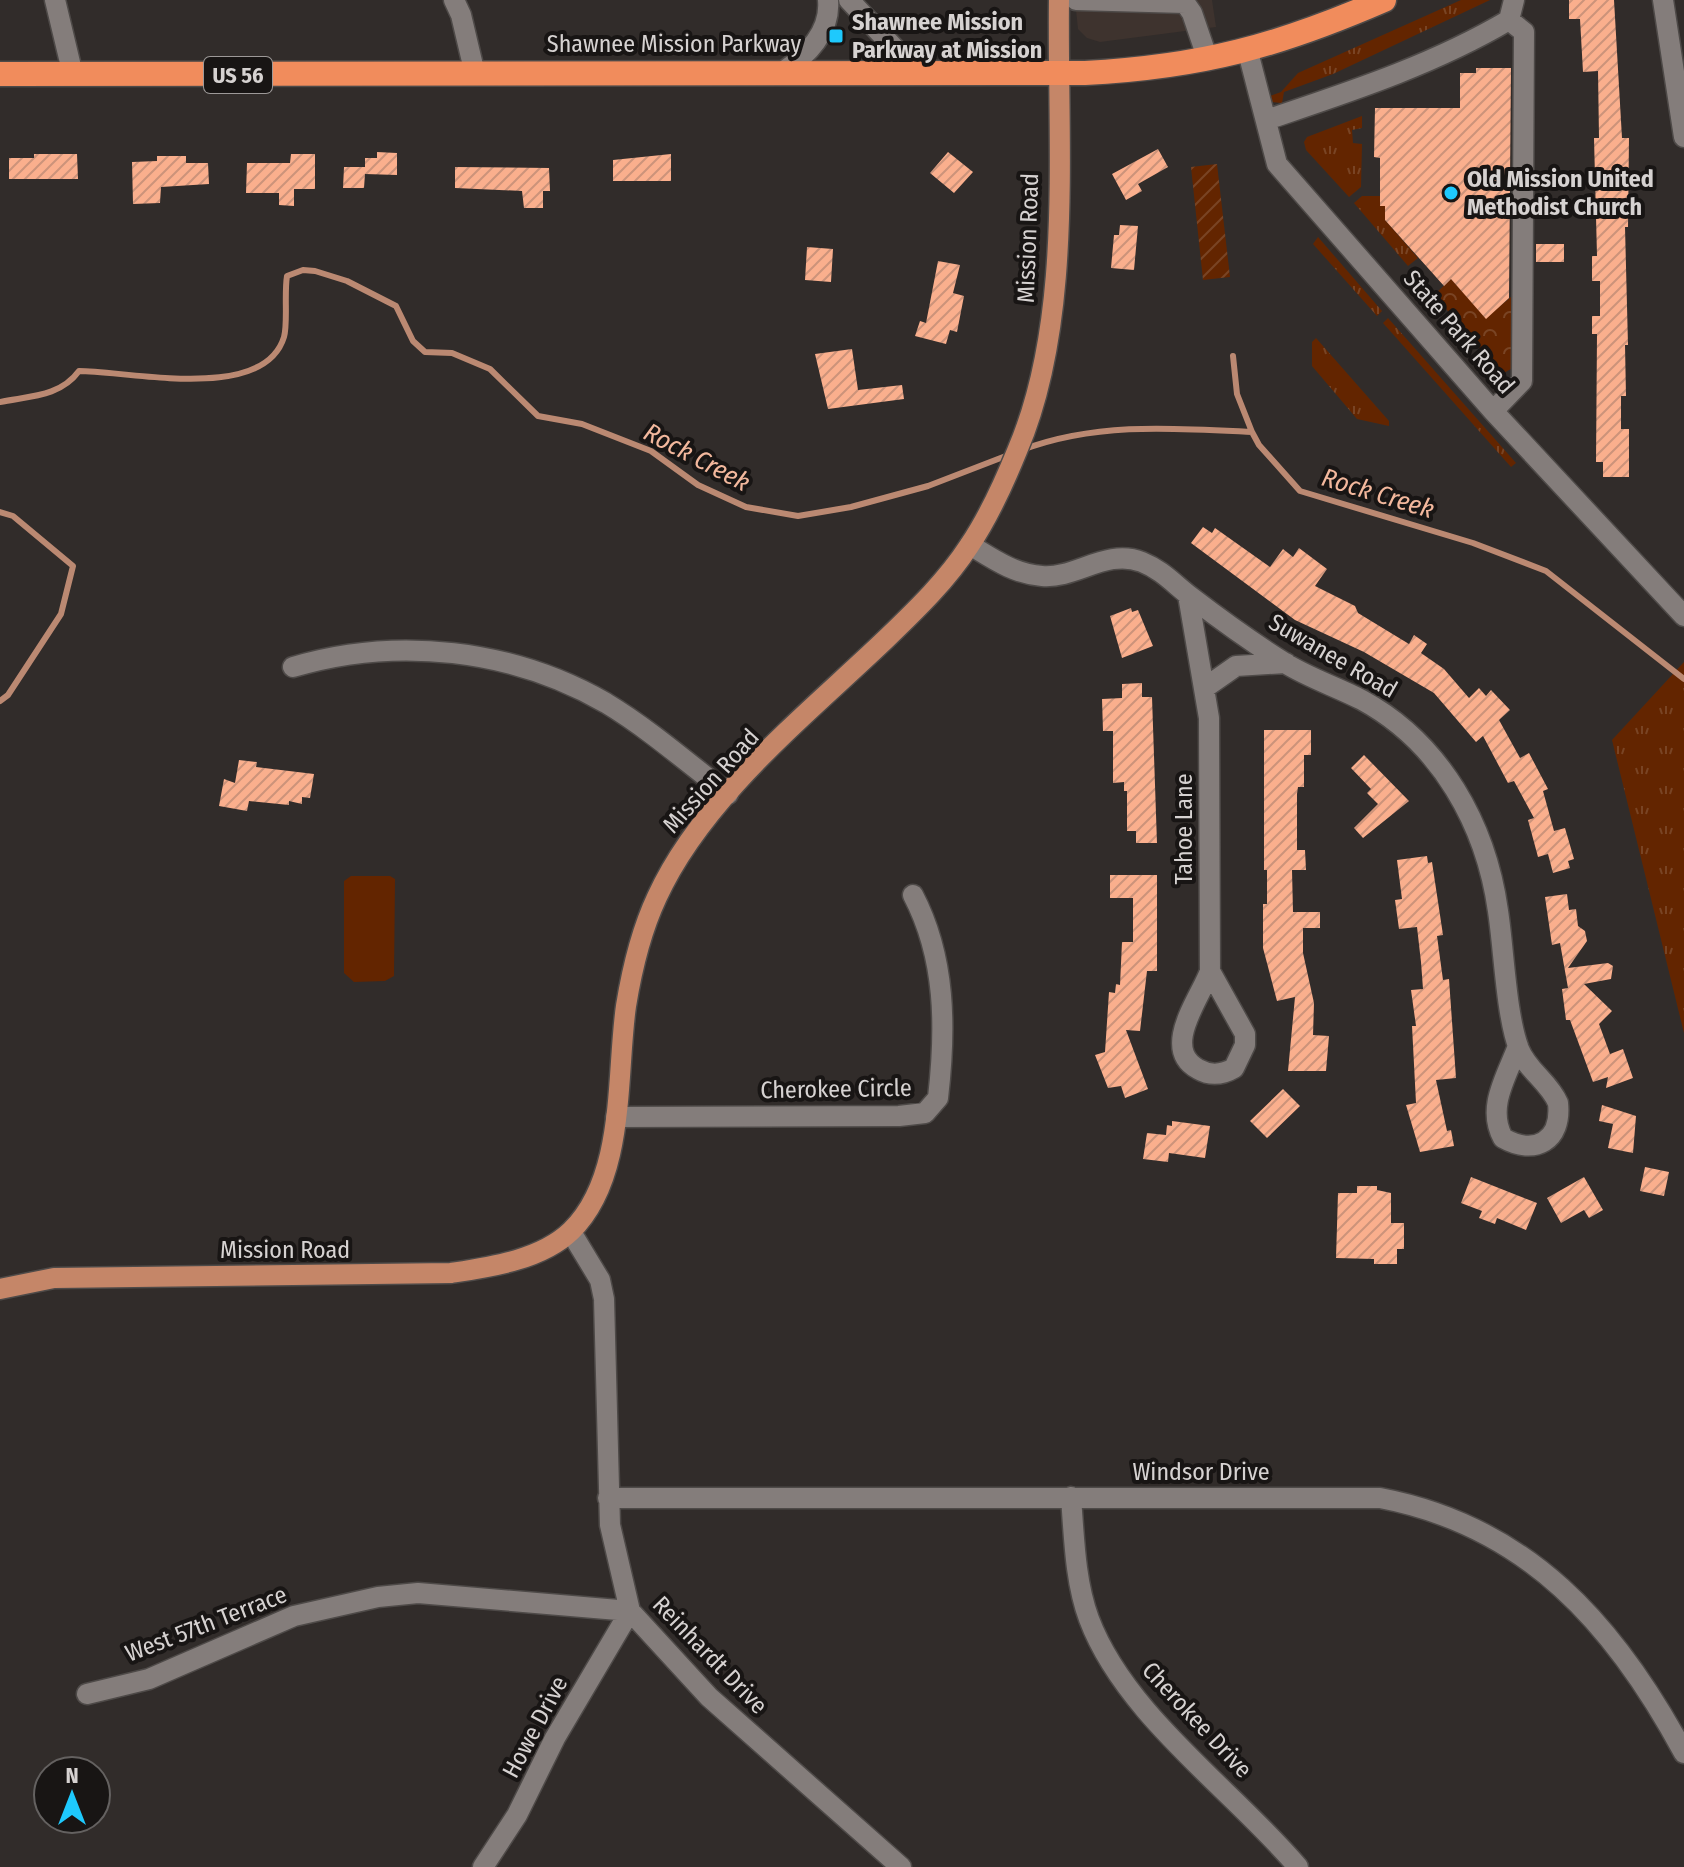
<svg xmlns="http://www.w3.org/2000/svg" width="1684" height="1867" font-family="'Fira Sans Condensed',sans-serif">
  <defs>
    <pattern id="grass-tufts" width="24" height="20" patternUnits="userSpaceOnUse" patternTransform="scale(2)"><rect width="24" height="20" fill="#632500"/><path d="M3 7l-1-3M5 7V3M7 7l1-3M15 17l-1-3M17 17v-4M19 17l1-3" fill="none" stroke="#794424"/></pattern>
    <pattern id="park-crowns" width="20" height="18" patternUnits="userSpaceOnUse" patternTransform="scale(2)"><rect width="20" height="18" fill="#632500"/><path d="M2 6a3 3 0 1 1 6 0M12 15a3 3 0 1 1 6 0" fill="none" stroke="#794424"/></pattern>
    <pattern id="garden-furrows" width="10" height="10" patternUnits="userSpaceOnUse" patternTransform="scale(2)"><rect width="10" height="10" fill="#632500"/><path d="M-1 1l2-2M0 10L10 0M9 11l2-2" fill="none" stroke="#794424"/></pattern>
    <pattern id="building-hatch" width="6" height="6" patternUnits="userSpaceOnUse" patternTransform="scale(2)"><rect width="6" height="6" fill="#faaf8d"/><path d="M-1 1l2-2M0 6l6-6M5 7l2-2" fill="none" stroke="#cc937a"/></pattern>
  </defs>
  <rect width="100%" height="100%" fill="#312c2a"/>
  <path fill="#3e332e" d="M1075,0H1212L1216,27L1100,42L1087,38L1078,29Z"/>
  <path fill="url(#grass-tufts)" d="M1461,0H1490L1333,74L1284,92L1282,103L1271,102L1270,96L1281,92L1298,73Z
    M1362,116V128L1352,130L1353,143L1362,144L1361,187L1349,197L1306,150L1304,142L1307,137Z
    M1362,196H1380L1385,206V220L1418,258L1408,266L1354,203Z
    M1318,237L1382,311L1377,316L1313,244Z
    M1388,318L1516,463L1511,467L1383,323Z
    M1316,338L1389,421V426L1357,419L1312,366V342Z
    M1684,662V1033L1612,740Z"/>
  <path fill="url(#park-crowns)" d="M1451,279L1486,318L1518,291V365L1502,374L1434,295Z"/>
  <path fill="url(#garden-furrows)" d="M1217,164L1230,277L1203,280L1191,167Z"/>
  <path fill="#632500" d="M351,876H390L395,879L394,976L385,981L354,982L344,973V881Z"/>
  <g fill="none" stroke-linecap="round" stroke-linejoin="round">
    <path stroke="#bb8972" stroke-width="6" d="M1233,356L1237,394L1252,432
      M0,402C29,396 60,397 79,371C129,371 264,403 284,337C288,323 284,294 287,276L303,270L315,271L347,281L396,306L413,341L425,352L452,353L490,369L538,416L582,424L651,451L698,485L746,507L798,516L851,507L928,486L1011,454
      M1022,450C1096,422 1174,428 1252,432L1259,445L1300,491L1473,543L1546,571L1684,679
      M0,512L13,516L73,566L61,614L8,695L0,701"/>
  </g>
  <path fill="url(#building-hatch)" d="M1569,0H1614L1622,138H1629L1628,227H1625L1628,345H1625L1626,396H1621V429H1629V477H1603V462H1596L1597,334H1592V316H1600V281H1592V256H1597L1594,138H1599L1598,71L1583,72L1580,19H1569Z
    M1476,68H1511L1509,298L1486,319L1451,279L1444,286L1385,220V206H1380V158L1374,157L1375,108H1460V73H1476Z
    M1158,149L1168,167L1138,184L1142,191L1126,200L1112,174Z
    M377,152L397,153V175L365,174L364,188H343L344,167H365V158H377Z
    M948,152L973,172L954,193L930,173Z
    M34,154H77L78,179H9V158H34Z
    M291,154H315V189H294V206L279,205V193H246L247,163H290Z
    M671,154V181H613V160Z
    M157,156H186V163H208L209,184L161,187L160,203L133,204L132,162L157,161Z
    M455,167L549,168L550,191H543V208H524L522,191L455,188Z
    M1120,225L1138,226L1134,270L1111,268L1114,235H1119Z
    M1536,244H1564V262H1536Z
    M807,247L833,249L831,282L805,280Z
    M938,261L960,265L953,293L964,296L957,332L950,330L946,344L915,336L920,321L926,323Z
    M852,349L858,390L902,385L904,399L828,409L815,354Z
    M1203,527L1212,533L1215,528L1270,567L1283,549L1293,557L1299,548L1327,569L1315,586L1355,606L1358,613L1409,644L1414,635L1427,644L1421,653L1444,669L1469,698L1479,688L1486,696L1491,690L1510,710L1499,720L1520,758L1529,753L1548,789L1543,791L1554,831L1565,828L1574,859L1568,861L1570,868L1553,873L1548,854L1538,857L1528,820L1534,818L1514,781L1508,783L1483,736L1476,742L1434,693L1364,652L1295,620L1191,543Z
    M1131,608L1132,612L1138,610L1153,646L1122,658L1110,616Z
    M1142,683V697H1152L1157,843H1136V831H1127V791H1124V782L1113,783V731H1103L1102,699L1122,698V684Z
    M1264,730H1311V755H1304V787H1298L1297,794V850H1305L1306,870H1292L1293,912H1320V928H1303V953L1314,1003L1313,1035L1329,1036L1326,1071H1288L1295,997L1277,1001L1263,948V904H1267V870H1264Z
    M1364,755L1409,801L1363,838L1354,828L1378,804L1367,793L1371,789L1351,768Z
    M239,760L257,762L256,767L314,774L310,798L302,797V804L289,801V805L249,801L247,811L219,806L224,779L235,783Z
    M1427,856L1428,863L1432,862L1443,935L1437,936L1443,980L1449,979L1456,1078L1436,1080L1447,1131L1451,1130L1454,1146L1420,1152L1406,1105L1416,1103L1412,1026H1416L1411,990L1423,989L1421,962L1417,927L1399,929L1395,900L1402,899L1397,860Z
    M1110,875H1157V971H1147L1140,1031L1126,1030L1148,1089L1125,1098L1121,1086L1108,1088L1095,1055L1105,1052L1109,992L1115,993L1116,984L1120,985L1122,942H1133V898H1110Z
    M1567,894L1569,910L1576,909L1578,926L1585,931L1587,941L1568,968L1608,963L1613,966L1611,979L1584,984L1612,1011L1599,1024L1610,1054L1623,1049L1633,1078L1606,1088L1608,1077L1593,1082L1570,1020H1566L1562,989L1568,988L1560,943L1552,945L1545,897Z
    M1283,1089L1300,1106L1267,1138L1250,1121Z
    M1602,1105L1636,1116L1633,1153L1608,1148L1613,1124L1599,1121Z
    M1172,1121L1210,1126L1205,1158L1169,1153L1168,1162L1143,1159L1147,1133L1166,1135L1167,1125L1172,1126Z
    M1645,1167L1669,1172L1664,1196L1640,1191Z
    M1471,1177L1537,1203L1526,1230L1497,1218L1495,1224L1479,1218L1482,1211L1461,1203Z
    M1584,1177L1603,1210L1589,1218L1584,1210L1561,1223L1547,1198Z
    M1357,1186H1377V1190L1391,1193V1223H1404V1249H1397V1264H1374V1259L1336,1258L1338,1193H1357Z"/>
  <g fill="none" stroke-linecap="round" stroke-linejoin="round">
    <g stroke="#4e4a48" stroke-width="23">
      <path id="minor" d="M55,0L73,75
        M454,0L461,15L475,74
        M849,0L917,72
        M1076,0L1185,3L1192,13L1208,60
        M1663,0L1684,137
        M1248,52L1277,164L1493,411L1684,616
        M783,72C807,55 831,32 828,0
        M1266,120C1349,92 1433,65 1509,20L1514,0
        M1493,411L1522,381L1524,32L1509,20
        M970,545C993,559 1014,574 1042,576C1076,579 1106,548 1142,562C1162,570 1174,584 1191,597C1221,620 1253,643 1285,663C1309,678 1337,687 1362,700C1441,743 1486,825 1498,911C1504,950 1506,1015 1519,1049C1527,1070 1549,1082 1558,1103C1562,1141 1535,1156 1503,1138C1486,1107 1507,1076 1518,1046
        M1188,595L1209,718L1210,971L1245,1034V1045L1234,1068C1222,1075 1210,1076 1198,1069C1160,1048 1201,997 1210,971
        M293,667C397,636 512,649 606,703C649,729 688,763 728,794
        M1206,687L1236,666L1286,663
        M616,1117L899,1116L925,1113L938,1098C946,1028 946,958 913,895
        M571,1232L600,1280L604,1299L610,1525L630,1611L709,1697L901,1867
        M1071,1497C1074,1536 1075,1582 1089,1619C1125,1715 1233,1790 1298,1867
        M608,1498H1380C1528,1526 1615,1625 1684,1753
        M87,1694L149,1679L294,1616L378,1597L418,1593L630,1611L555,1738L517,1815L483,1867"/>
    </g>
    <g stroke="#4e4a48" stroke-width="23">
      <path id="major" d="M0,1289L54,1278L451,1273C490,1267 541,1260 571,1231C626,1177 616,1076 626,1006C632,969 641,931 657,897C703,796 809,713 888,637C917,609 947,580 969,546C988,518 1004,483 1017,451C1074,319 1057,143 1059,0"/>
    </g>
    <g stroke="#4e4a48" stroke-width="27">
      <path id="highway" d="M0,74L1085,73C1201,67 1278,46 1384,0"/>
    </g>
    <use href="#minor" stroke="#847d7b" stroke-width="20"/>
    <use href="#major" stroke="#c58668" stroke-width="20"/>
    <use href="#highway" stroke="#f18c5c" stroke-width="24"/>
  </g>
  <g fill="#1ec9fd" stroke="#181514" stroke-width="3">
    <rect x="828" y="28" width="16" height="16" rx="4"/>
    <circle cx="1451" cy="193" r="8"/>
  </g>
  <g text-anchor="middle" stroke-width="8" stroke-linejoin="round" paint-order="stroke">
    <rect fill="#181514" stroke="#9d9998" stroke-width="2" x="204" y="57" width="68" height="36" rx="6"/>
    <g font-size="22" font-weight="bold" fill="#d6d2d1">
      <text x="238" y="83">US 56</text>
    </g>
    <g font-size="24" font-weight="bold" fill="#d6d2d1" stroke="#181514" text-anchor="start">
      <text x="852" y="30">Shawnee Mission<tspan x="852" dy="28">Parkway at Mission</tspan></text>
      <text x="1467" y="187">Old Mission United<tspan x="1467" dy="28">Methodist Church</tspan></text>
    </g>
    <g font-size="24" fill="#d6d2d1" stroke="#181514">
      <text x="674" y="52">Shawnee Mission Parkway</text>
      <text transform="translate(1028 238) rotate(-88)" y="8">Mission Road</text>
      <text transform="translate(1459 332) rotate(49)" y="8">State Park Road</text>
      <text transform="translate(1333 656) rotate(30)" y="8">Suwanee Road</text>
      <text transform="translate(711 781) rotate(-48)" y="8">Mission Road</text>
      <text transform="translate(1184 829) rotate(-90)" y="8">Tahoe Lane</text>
      <text transform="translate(836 1089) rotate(-1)" y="8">Cherokee Circle</text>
      <text x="285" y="1258">Mission Road</text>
      <text x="1201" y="1480">Windsor Drive</text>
      <text transform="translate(206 1624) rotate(-21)" y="8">West 57th Terrace</text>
      <text transform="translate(710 1655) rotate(46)" y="8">Reinhardt Drive</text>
      <text transform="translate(1197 1720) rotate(47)" y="8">Cherokee Drive</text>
      <text transform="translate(535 1727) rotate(-62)" y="8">Howe Drive</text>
    </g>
    <g font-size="26" font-style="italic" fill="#f3b89d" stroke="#181514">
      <text transform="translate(697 457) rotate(28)" y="9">Rock Creek</text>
      <text transform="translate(1378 493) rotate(17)" y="9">Rock Creek</text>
    </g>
  </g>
  <g transform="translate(72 1795)"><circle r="38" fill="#181514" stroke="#646160" stroke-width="2"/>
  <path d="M0-6L14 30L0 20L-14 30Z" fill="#1ec9fd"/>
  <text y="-12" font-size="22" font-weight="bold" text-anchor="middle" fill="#d6d2d1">N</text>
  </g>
</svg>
